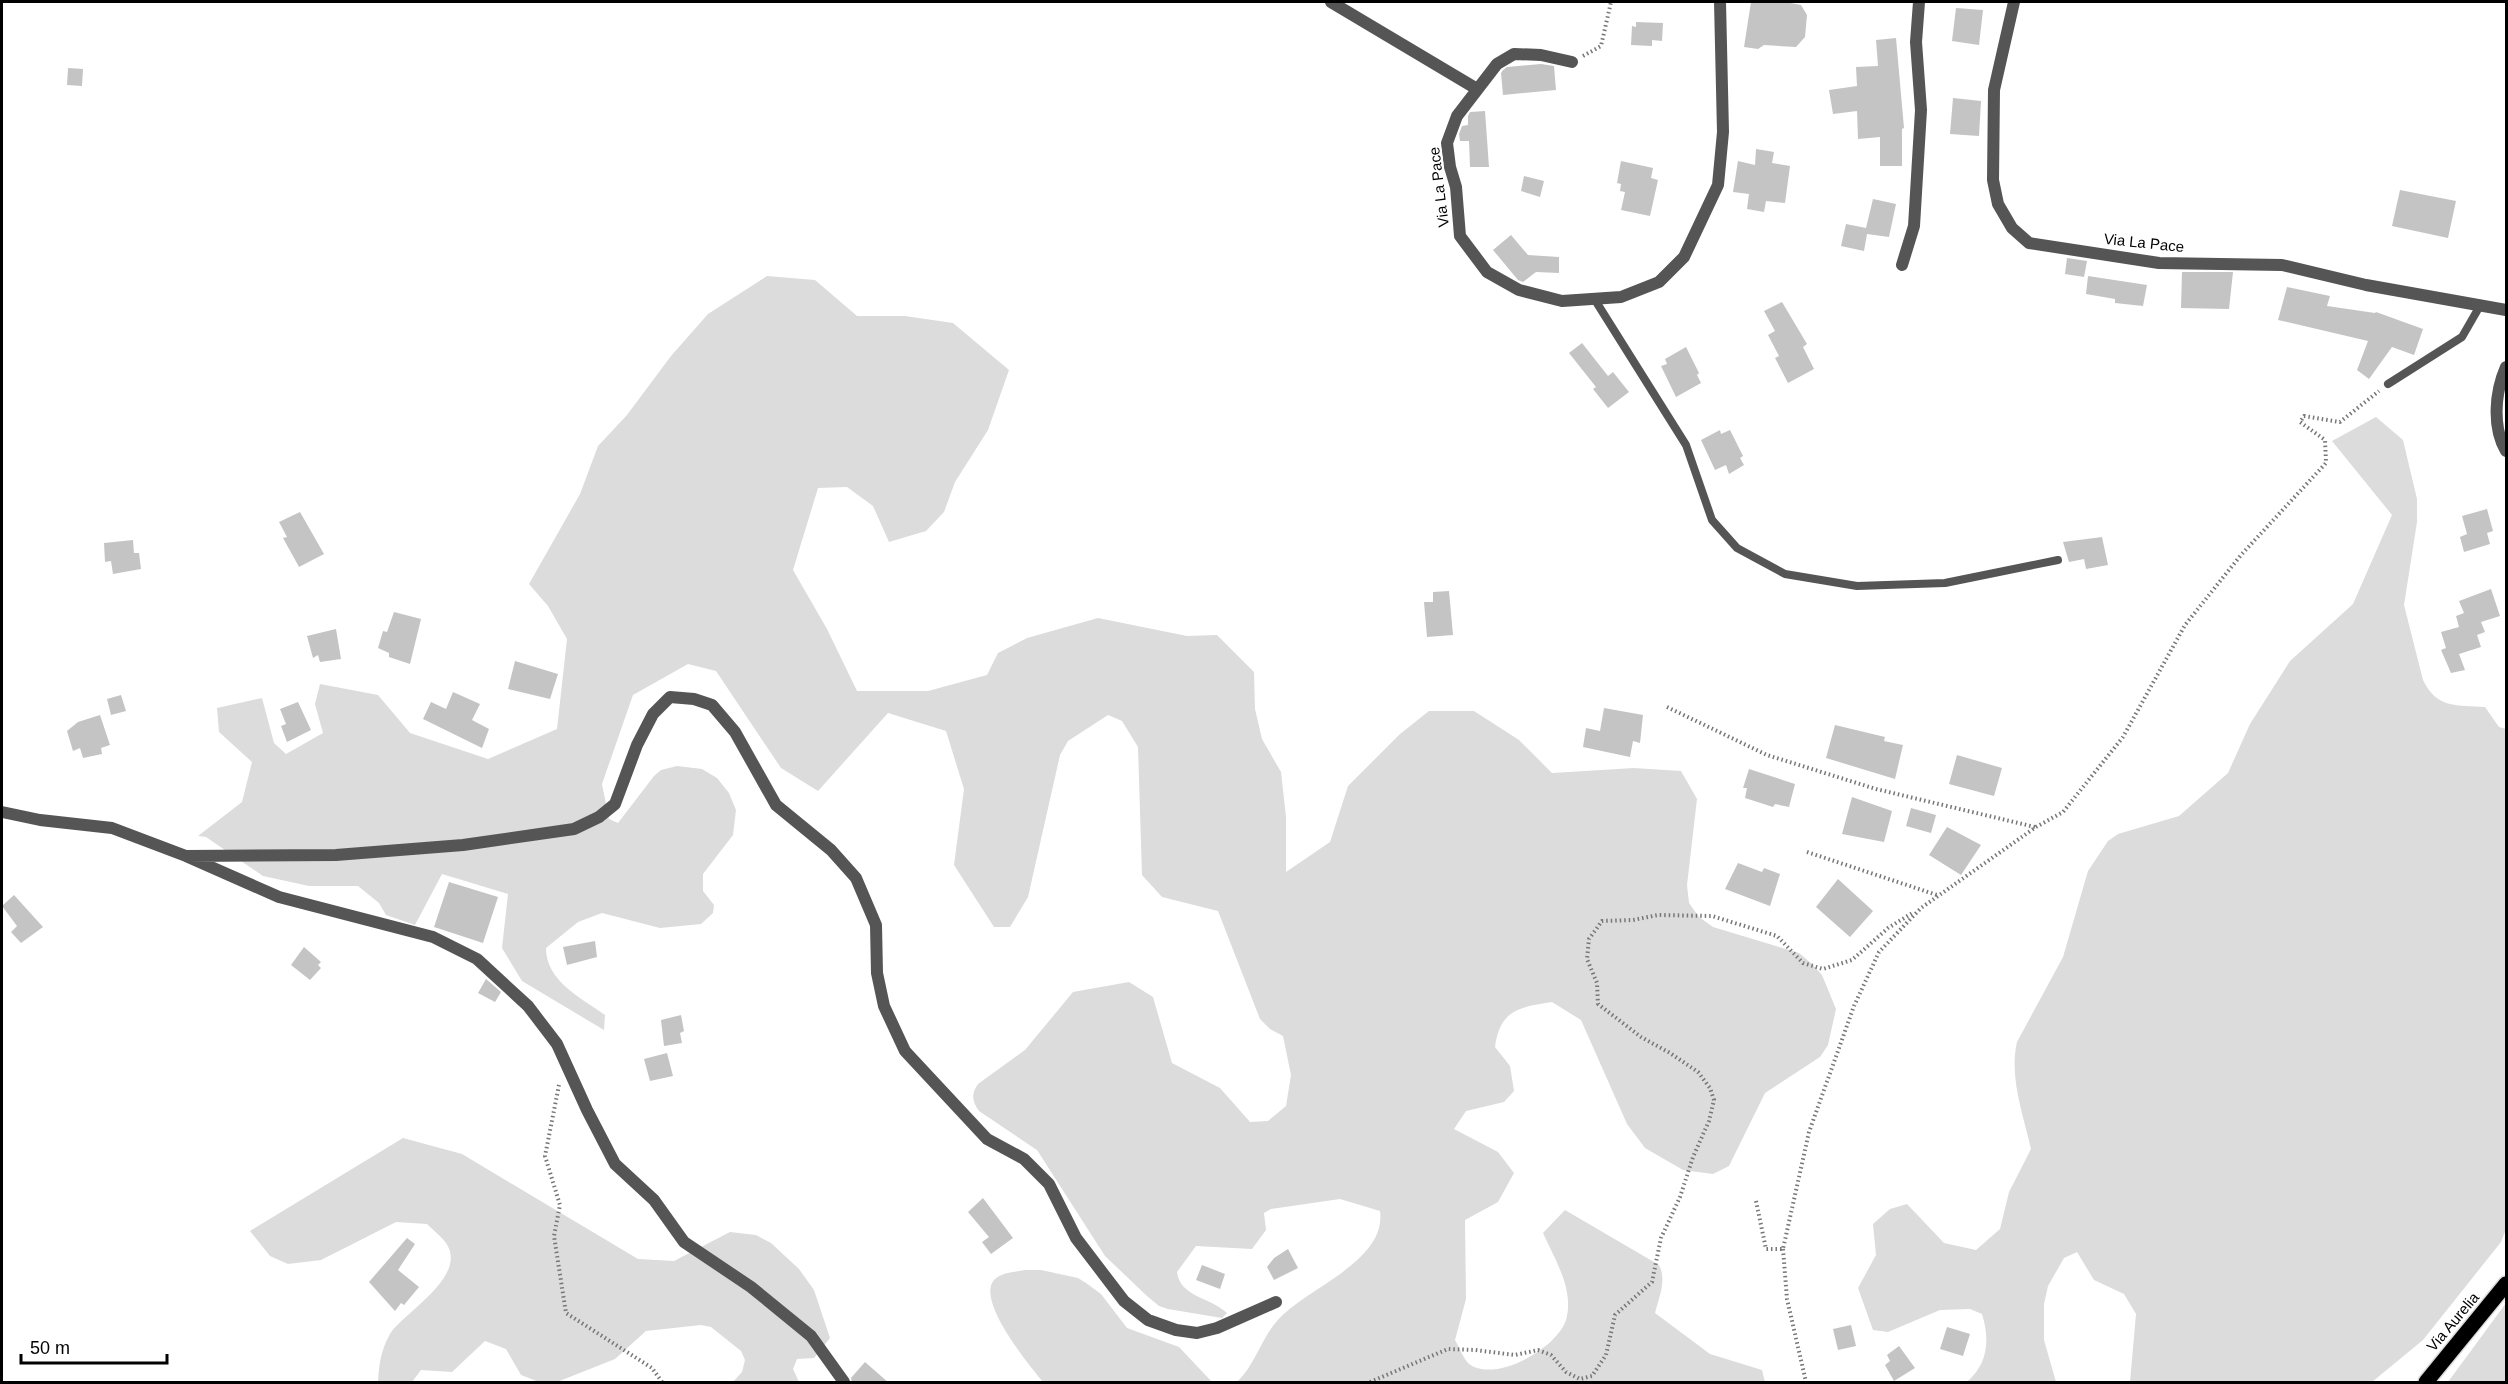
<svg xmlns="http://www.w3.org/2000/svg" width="2508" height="1384" font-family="Arial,sans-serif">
  <rect width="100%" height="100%" fill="#fff"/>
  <path fill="#dcdcdc" d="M767,276L815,280L857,316H905L953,323L1009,370L988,430L955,482L944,512L926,531L889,542L873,506L847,487L818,488L793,570L827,629L857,691H928L987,675L998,653L1027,638L1098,618L1187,636L1217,635L1254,672L1255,709L1262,739L1281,772L1286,817V872L1330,842L1348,786L1400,734L1429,711H1474L1519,740L1552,773L1634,768L1681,771L1697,799L1687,885L1689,903L1699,917L1713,927L1799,953L1811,963L1822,975L1836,1009L1828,1045L1820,1057L1765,1093L1729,1166L1713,1174L1683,1170L1645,1148L1627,1124L1581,1020L1552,1002C1519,1007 1500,1010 1495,1047L1510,1066L1514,1091L1504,1102L1466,1111L1454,1129L1498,1152L1514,1173L1498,1202L1465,1220L1466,1299L1455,1340C1459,1347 1463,1358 1469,1364C1496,1384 1562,1346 1567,1316C1573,1287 1554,1258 1543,1233L1565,1210L1659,1265C1667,1280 1659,1297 1655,1313L1710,1354L1762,1370L1765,1382H1237C1255,1365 1261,1339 1277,1321C1305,1288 1387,1262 1380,1211L1340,1199L1271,1209L1264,1213L1266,1230L1252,1249L1196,1246L1177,1272C1180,1297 1210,1297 1227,1313L1222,1318L1168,1309L1159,1306L1147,1296L1105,1256L1037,1150L979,1111C972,1102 971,1093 978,1084L1025,1050L1073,992L1129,982L1153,997L1172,1063L1220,1088L1250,1122L1268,1121L1286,1106L1291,1075L1283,1036L1270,1029L1260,1019L1218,911L1162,897L1142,875L1138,747L1122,721L1108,715L1068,741L1060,755L1028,897L1010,927H994L954,865L964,789L946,731L888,713L818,791L781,768L716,671L688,664L633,695L602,784L609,819L618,823L654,776L661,770L677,766L702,769L717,778L729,793L736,810L733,835L703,874V891L714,905L713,913L701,924L660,928L602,913L578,922L546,948C546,981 581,998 605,1015L604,1030L522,981L502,948L508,894L442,874L415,925L386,915L379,903L358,886H309L263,876L206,837L198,836L242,802L252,762L219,732L217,708L262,698L274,743L286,754L323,733L315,704L320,684L378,695L410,733L488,759L557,729L567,639L548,606L529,584L580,494L598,446L627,415L671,356L708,314Z
    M2376,417L2403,440L2417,499V522L2404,605L2423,680C2437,709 2457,705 2485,707L2499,727L2506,729V1229L2501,1242L2423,1340L2372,1382H2130L2136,1314L2124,1294L2094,1280L2077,1252L2064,1258L2048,1286L2044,1304V1340L2056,1382H1967C1988,1364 1990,1340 1982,1314L1970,1309L1940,1310L1888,1332L1873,1330L1858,1288L1876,1255L1873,1224L1890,1209L1907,1204L1944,1243L1976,1250L2000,1229L2009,1192L2031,1149C2023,1114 2009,1077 2017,1042L2063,957L2088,871L2108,841L2118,834L2179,816L2228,773L2250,724L2290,661L2353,604L2392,515L2332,441Z
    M403,1138L462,1154L638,1259L674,1261L730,1232L756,1235L771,1243L799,1269L814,1290L830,1338L814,1358L797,1359L793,1369L799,1382H733L742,1372L745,1360L741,1351L711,1327L701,1325L646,1331L615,1359L557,1382H539L521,1375L506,1349L485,1341L452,1372L421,1370L412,1382H378C379,1364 381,1350 390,1334C403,1313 469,1276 446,1243C441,1236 433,1230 427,1224L396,1222L321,1260L288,1264L270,1256L250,1231Z
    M1025,1270H1041L1078,1278L1086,1283L1101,1294L1127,1328L1179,1347L1212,1382H1043C1029,1365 976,1301 994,1280C1001,1272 1015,1272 1025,1270Z
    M2506,1303V1382H2448Z"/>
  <path fill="#c4c4c4" d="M1751,2H1785L1801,5L1807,15L1805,37L1796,47L1764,45L1758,49L1744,47Z
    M1956,8L1983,10L1979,45L1952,41Z
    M1636,22L1663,23L1662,41L1652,40V46L1631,45L1632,26L1636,27Z
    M1896,38L1904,128L1902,129V166H1880V137L1858,139L1857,111L1833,114L1829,90L1857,86L1856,67L1878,66L1876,40Z
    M1541,64L1554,66L1556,90L1503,95L1501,73L1503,70L1507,67Z
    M68,68L83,69L82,86L67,85Z
    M1953,98L1981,101L1979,136L1950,134Z
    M1485,111L1489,167H1470L1469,141H1460L1459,134L1462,126L1468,125V116L1470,112Z
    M1756,149L1774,152L1772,163L1790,166L1785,203L1766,201L1764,212L1747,209L1749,194L1733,192L1738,161L1755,165Z
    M1621,161L1653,168L1651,178L1658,180L1650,216L1621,210L1625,192L1620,191L1621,184L1617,183Z
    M1524,176L1544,181L1540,197L1521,191Z
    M2400,190L2456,201L2448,238L2392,226Z
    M1873,199L1896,204L1889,237L1867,234L1864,251L1841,246L1846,224L1866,228Z
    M1511,235L1528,255L1559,257V273L1536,272L1523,282L1518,280L1493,250Z
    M2067,258L2087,261L2084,277L2065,274Z
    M2182,272H2233L2229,309L2181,308Z
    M2088,276L2147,285L2143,306L2115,303V299L2086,294Z
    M2287,287L2330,296L2327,306L2375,313L2376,312L2423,329L2414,355L2392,347L2369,379L2357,370L2368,341L2278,320Z
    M1782,302L1807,344L1803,347L1814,369L1788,383L1775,358L1779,356L1768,335L1775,331L1764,311Z
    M1582,343L1608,376L1613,372L1629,392L1608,408L1593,389L1596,387L1569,353Z
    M1686,347L1699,373L1697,375L1701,383L1676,397L1661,366L1667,364L1665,359Z
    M1720,430L1721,434L1730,430L1743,456L1740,458L1744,465L1729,474L1726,465L1715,470L1701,440Z
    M2487,509L2493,531L2487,533L2490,544L2464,552L2460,537L2467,534L2462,516Z
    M300,512L324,554L299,567L283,538L287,537L279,522Z
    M2102,537L2108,565L2086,569L2084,559L2069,562L2063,542Z
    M133,540L134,553H139L141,569L113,574L111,561L105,562L104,543Z
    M2491,589L2500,616L2481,622L2485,632L2477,635L2481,647L2459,654L2465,670L2451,673L2441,650L2446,648L2441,632L2459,627L2456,616L2464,613L2459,601Z
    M1449,591L1453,635L1427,637L1424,602H1433V592Z
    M394,612L421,619L410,664L389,657V653L378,648L383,631L387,632Z
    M336,629L341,659L320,662L318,655L313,658L307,636Z
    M515,661L558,674L550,699L508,689Z
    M453,692L480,704L472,720L489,729L482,748L423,719L431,702L446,709Z
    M121,695L126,711L111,715L107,699Z
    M298,702L311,730L287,742L281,726L286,724L280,709Z
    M1604,708L1643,715L1640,743L1633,741L1630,757L1583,747L1586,728L1600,731Z
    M100,715L110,745L101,748L102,754L83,758L80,748L73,751L67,731L78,722Z
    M1835,725L1885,737L1884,741L1903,745L1895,779L1826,758Z
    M1957,755L2002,768L1994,796L1949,784Z
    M1749,769L1795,784L1789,807L1775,804L1773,807L1745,798L1747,788H1743Z
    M1852,797L1892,811L1884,842L1842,834Z
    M1911,808L1936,815L1931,833L1906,826Z
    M1947,827L1981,845L1961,875L1929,855Z
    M1738,863L1762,872L1764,868L1780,874L1770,906L1725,889Z
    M1838,879L1873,911L1850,937L1816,907Z
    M449,882L498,897L483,943L434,927Z
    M14,895L43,927L21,943L11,932L17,926L2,906Z
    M595,941L597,957L567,965L563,947Z
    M304,947L321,962L318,965L321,968L310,980L291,965Z
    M486,979L501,992L495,1002L478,993Z
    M681,1015L684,1031L680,1033L682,1043L664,1046L661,1020Z
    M667,1053L673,1076L650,1081L644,1059Z
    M983,1198L1013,1238L991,1254L982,1242L989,1237L968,1212Z
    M407,1238L415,1244L398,1270L419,1287L404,1305L401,1303L395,1311L369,1282Z
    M1288,1249L1298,1268L1274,1280L1267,1267L1274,1258Z
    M1202,1265L1225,1274L1220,1289L1196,1280Z
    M1851,1325L1856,1346L1838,1350L1833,1329Z
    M1947,1327L1970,1334L1963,1356L1940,1349Z
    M1899,1346L1915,1368L1894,1381L1885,1365L1890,1361L1887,1355Z
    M865,1362L889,1383H852L851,1378Z"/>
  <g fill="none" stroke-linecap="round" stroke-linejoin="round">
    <g stroke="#dbdbdb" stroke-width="18">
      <path id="primary" d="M2426,1382L2506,1284"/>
    </g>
    <path stroke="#777" stroke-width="4" stroke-dasharray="1.5 3" stroke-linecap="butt" d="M1583,56L1601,46L1611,2
      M1667,707L1767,755L1876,789L2035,827
      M1807,852L1937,895
      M559,1085L545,1156L560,1205L554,1236L566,1313L652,1368L662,1382
      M1756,1201L1766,1249H1783L1809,1132L1854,1006L1879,952L1921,908L2036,827L2063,812L2123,737L2185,625L2241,555L2326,463L2325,440L2300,422L2304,416L2340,422L2379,391
      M1783,1249L1787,1299L1806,1382
      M1370,1382L1448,1349L1475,1350L1515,1355L1538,1350L1551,1355L1566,1372L1580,1379L1592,1376L1606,1355L1615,1315L1652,1282L1661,1238L1680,1197L1693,1157L1709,1121L1714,1100L1710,1088L1698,1072L1670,1053L1641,1037L1598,1004L1597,983L1587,959L1589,939L1602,921L1633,920L1658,915L1712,916L1777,936L1803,963L1823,969L1852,960L1888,928L1914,912"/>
    <path stroke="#555" stroke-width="8" d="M1595,300L1686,445L1712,520L1737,548L1785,574L1857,586L1945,583L2058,560
      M2388,384L2462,337L2481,304"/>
    <path stroke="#555" stroke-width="12" d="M1331,2L1477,89
      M2014,2L1994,90L1993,180L1998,204L2012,228L2029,243L2159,263L2282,265L2366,285L2506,310
      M1572,62L1541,55L1514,54L1497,64L1457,116L1447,143L1450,167L1456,187L1460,236L1487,272L1519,290L1562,301L1621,297L1659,282L1684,257L1718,185L1723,132L1720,2
      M1902,265L1914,226L1921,110L1916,42L1919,2
      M2506,367C2495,392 2492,427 2506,451
      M2,812L40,820L112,828L186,856L279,897L433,937L477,959L528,1006L557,1044L587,1110L615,1164L654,1200L684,1242L751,1287L811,1336L844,1382
      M186,856L336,855L463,845L574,829L599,817L615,804L637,745L653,714L670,697L694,699L712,705L735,732L776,805L831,850L856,878L876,925L877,973L884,1006L905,1051L987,1139L1024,1159L1049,1184L1076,1238L1124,1301L1148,1320L1176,1330L1197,1333L1217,1328L1276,1302"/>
    <use href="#primary" stroke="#000" stroke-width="15"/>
  </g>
  <g text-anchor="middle" stroke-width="4.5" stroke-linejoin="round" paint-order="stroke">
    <g font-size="15" fill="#000" stroke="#fff">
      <text transform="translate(1439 187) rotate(-97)" y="5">Via La Pace</text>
      <text transform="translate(2144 243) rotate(6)" y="5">Via La Pace</text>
      <text transform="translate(2453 1322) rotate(-50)" y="5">Via Aurelia</text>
    </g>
  </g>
  <rect width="2508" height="1384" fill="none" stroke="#000000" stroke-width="6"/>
  <path d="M21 1354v9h146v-9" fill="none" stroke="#000000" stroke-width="3"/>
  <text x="30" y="1354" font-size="18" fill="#000000" stroke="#ffffff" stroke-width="4.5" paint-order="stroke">50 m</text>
</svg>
